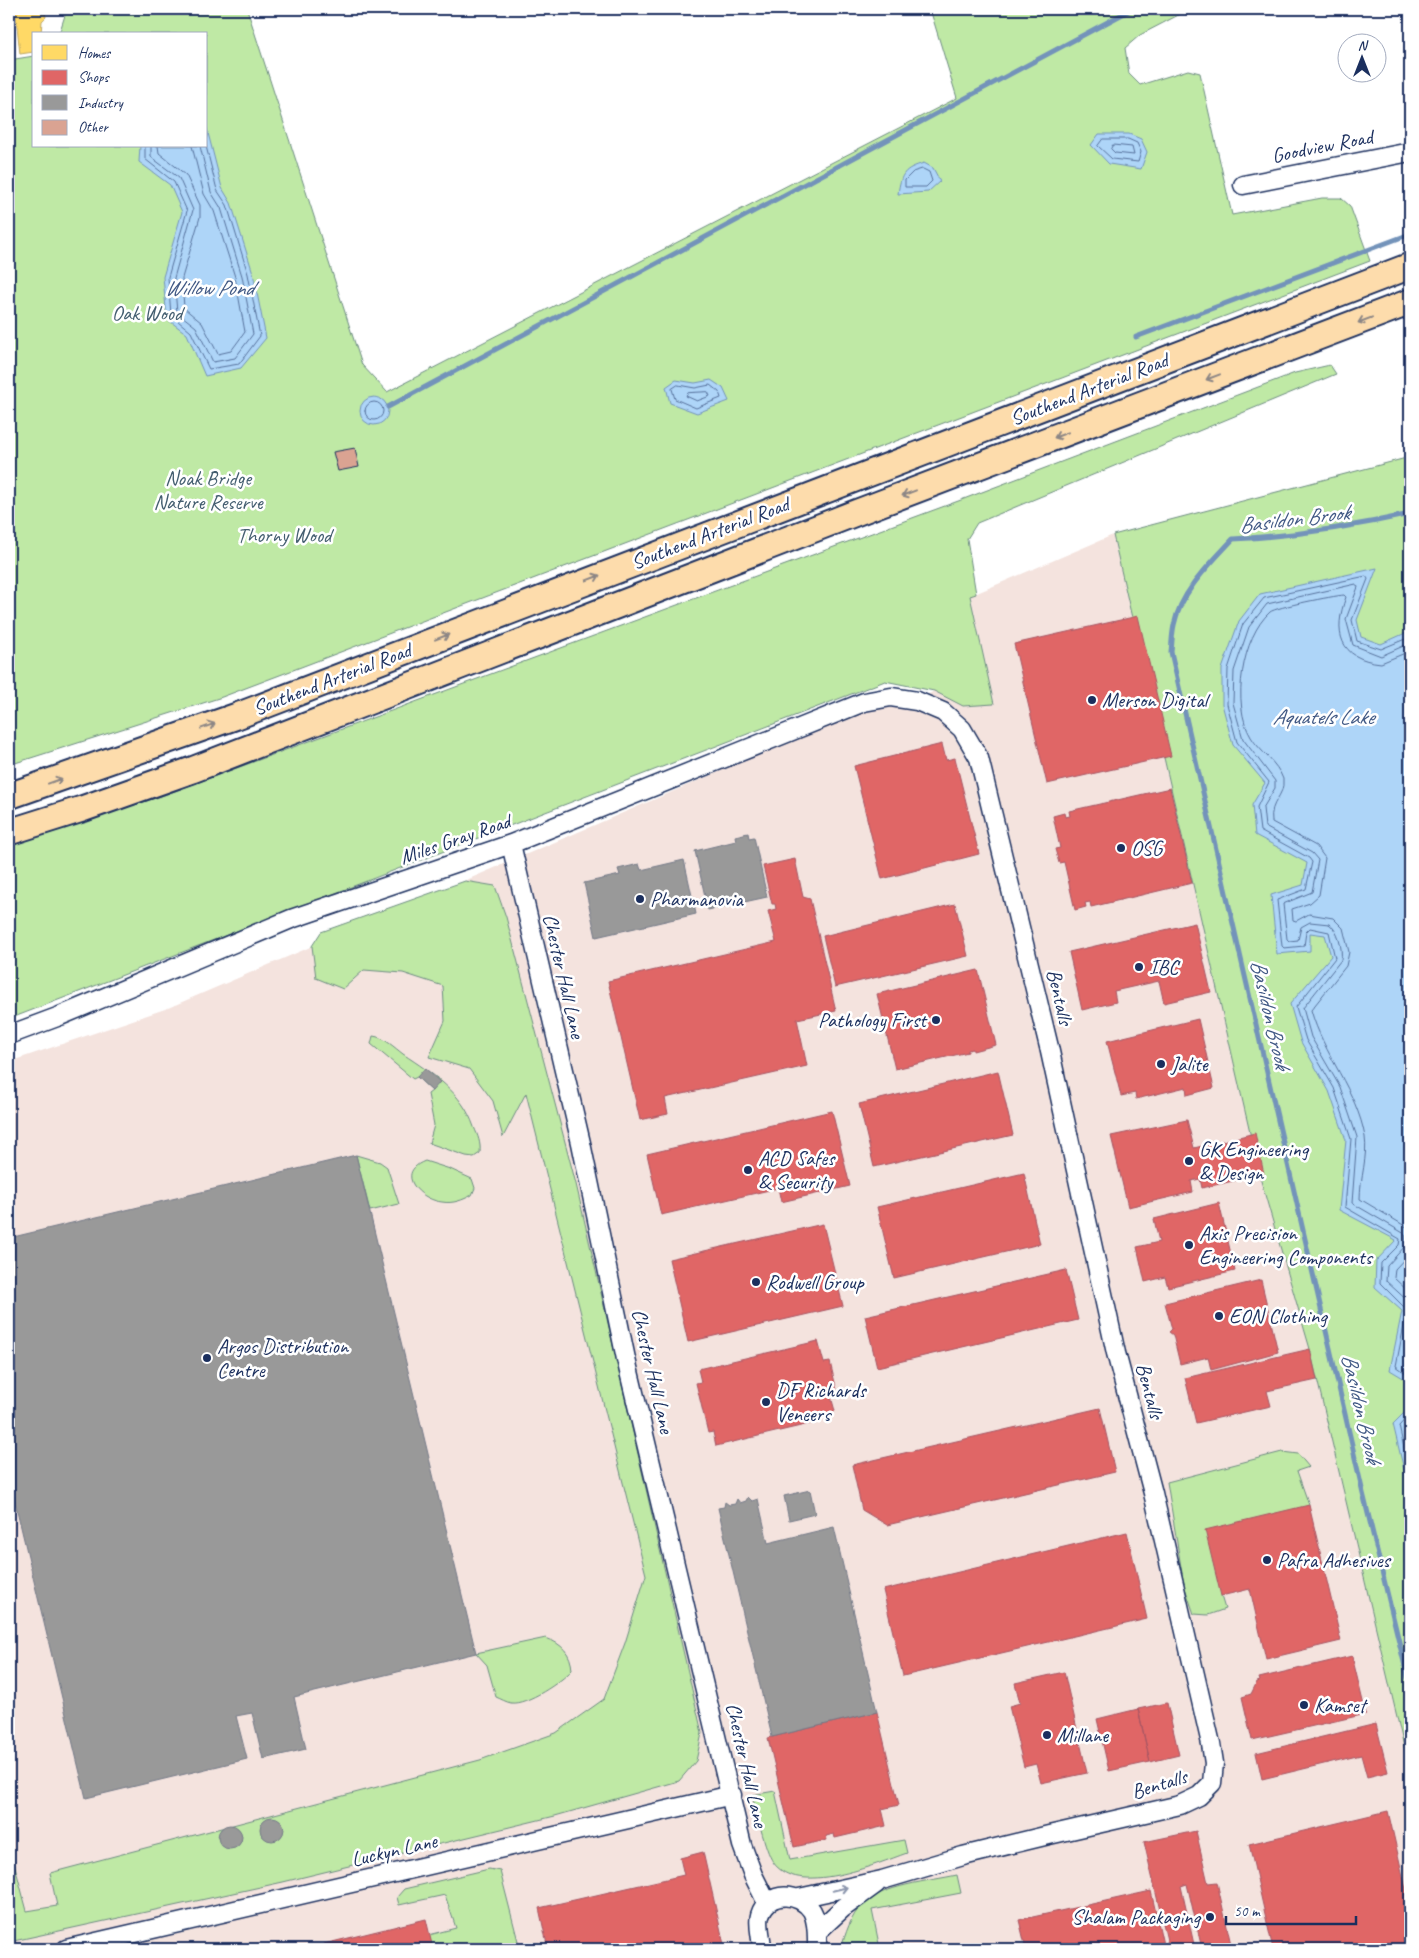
<svg xmlns="http://www.w3.org/2000/svg" width="1419" height="1958" font-family="Caveat,sans-serif">
  <rect width="100%" height="100%" fill="#fff"/>
  <filter id="ink" filterUnits="userSpaceOnUse"><feTurbulence type="fractalNoise" baseFrequency=".02" numOctaves="2"/><feDisplacementMap in="SourceGraphic" scale="10" xChannelSelector="R" yChannelSelector="G"/><feConvolveMatrix kernelMatrix="1 2 1 2 8 2 1 2 1" color-interpolation-filters="sRGB"/></filter>
  <g filter="url(#ink)">
    <path fill="#f4e3de" d="M1113,535L1261,1181L1310,1349L1410,1772V1949H9V1062L168,1008L865,709L917,701L934,691L963,706L994,704L970,596Z"/>
    <path fill="#bfe9a5" stroke="#6d8c82" d="M67,9H247L362,365L387,392L957,98L930,9H1190L1140,35L1125,48L1129,74L1140,85L1188,70L1200,73L1232,215L1322,198H1341L1350,206L1370,261L222,697L9,765V60L34,56V146H206V34H59Z
      M1330,365L1336,374L977,523L967,539L976,594L970,596L994,704L963,706L934,691L885,681L9,1019V844L153,799L961,500L1295,373Z
      M1410,457V1772L1310,1349L1261,1181L1113,535Z
      M465,881L495,886L506,917L576,1184L702,1733L696,1761L679,1781L555,1816L283,1882L9,1942V1844L27,1911L57,1906L50,1873L480,1760L556,1733L604,1699L625,1643L646,1575L526,1093L503,1137L493,1101L469,1069L429,1057L445,1021L443,986L403,973L364,970L343,989L316,978L312,946L321,932Z
      M373,1036C384,1037 395,1048 403,1054C433,1074 462,1092 474,1127C478,1136 481,1143 480,1153L474,1157L466,1156L429,1143L434,1125L428,1094L432,1091L417,1077L413,1079L371,1044Z
      M356,1155L380,1162L387,1167L399,1204L370,1211Z
      M425,1161L450,1169L472,1179L475,1188L472,1195C463,1200 453,1204 442,1202C420,1200 394,1173 425,1161Z
      M1282,1452L1298,1454L1309,1467L1297,1471L1309,1505L1221,1596L1225,1609L1208,1615L1194,1614L1184,1585L1167,1482Z
      M546,1638C562,1644 571,1653 572,1670C561,1682 527,1705 511,1703C506,1702 501,1699 496,1697L487,1665L476,1653Z
      M775,1791L790,1860L904,1840L907,1853C876,1864 797,1898 773,1862C765,1850 756,1810 752,1795Z
      M489,1869L500,1871L520,1949H433L429,1935L456,1928L445,1895L399,1905L397,1897L404,1889Z
      M957,1875L961,1893L872,1910L880,1949H841C845,1935 851,1915 862,1905C882,1885 930,1881 957,1875Z"/>
    <path fill="#aed5f8" stroke="#7393ba" d="M206,125L222,188L231,203L253,273L266,338L241,368L205,376L187,334L167,319L163,277L182,212L170,185L139,162L140,146H206Z
      M1099,134H1129L1141,139L1147,152L1141,169L1109,164L1091,145Z
      M924,163L933,168L940,181L928,192L898,194C901,173 904,169 924,163Z
      M676,380L695,383L711,380L723,388L729,401L697,413L670,403L666,387Z
      M360 411a14 14 0 1 1 28 0a14 14 0 1 1-28 0Z
      M1377,568L1357,620L1361,637L1381,644L1410,631V1382L1390,1370L1402,1311L1375,1287L1376,1261L1396,1240L1339,1210L1346,1140L1329,1091L1301,1042L1290,1004L1331,956L1325,935L1310,933V951L1277,954L1271,895L1303,885L1307,863L1255,835L1252,805L1265,783L1233,745L1222,704V669L1239,621L1260,594Z
      M1410,1407V1495L1393,1424Z"/>
    <path fill="#ffd966" stroke="#bba664" d="M9,9H44L46,17L42,21L41,34H34V52L20,54L16,17L9,16Z"/>
    <path fill="#e06666" stroke="#a55664" d="M1138,616L1171,756L1047,784L1014,644Z
      M942,744L946,760L955,758L979,854L882,879L854,766Z
      M1170,788L1192,883L1091,907L1090,902L1085,903L1086,907L1075,910L1064,862L1059,863L1055,849L1060,848L1053,816L1064,813L1065,817L1070,816L1069,811Z
      M795,859L803,897L810,899L836,1011L797,1019L807,1066L665,1098L668,1114L640,1120L608,981L776,942L768,911L776,909L775,904H772L763,866Z
      M955,904L968,956L835,987L823,936Z
      M1195,923L1211,992L1164,1003L1159,981L1114,991L1116,1002L1082,1010L1069,952Z
      M978,970L996,1045L973,1051V1049L968,1050V1052L895,1069L877,994Z
      M1198,1019L1214,1088L1187,1095L1186,1087L1136,1099L1135,1093L1121,1096L1107,1041Z
      M998,1071L1013,1135L874,1167L859,1104Z
      M832,1111L850,1186L781,1202L778,1188L661,1215L647,1154Z
      M1187,1120L1194,1148L1255,1133L1264,1174L1202,1188L1200,1179L1191,1181L1193,1192L1128,1207L1111,1136Z
      M1024,1173L1040,1244L894,1278L877,1207Z
      M1219,1203L1235,1271L1168,1287L1165,1277L1145,1282L1137,1247L1159,1242L1154,1219Z
      M823,1224L843,1306L688,1342L669,1259Z
      M1066,1270L1078,1320L877,1367L865,1316Z
      M1261,1280L1278,1352L1211,1370L1208,1357L1180,1364L1173,1335L1169,1332L1172,1329L1165,1303Z
      M818,1341L824,1363L830,1362L837,1391L830,1393L835,1411L820,1415L822,1421L716,1446L713,1432L708,1433L696,1383L701,1382L698,1369Z
      M1310,1349L1317,1380L1267,1391L1271,1406L1196,1423L1185,1378Z
      M1100,1408L1115,1472L887,1525L862,1510L852,1465Z
      M1309,1505L1341,1641L1266,1659L1250,1589L1221,1596L1205,1530Z
      M1127,1532L1147,1619L903,1676L883,1590Z
      M1352,1656L1366,1714L1252,1740L1242,1697L1251,1694L1257,1682L1260,1681L1259,1678Z
      M1064,1672L1087,1773L1041,1783L1036,1764L1024,1767L1009,1706L1020,1703L1015,1683Z
      M1167,1703L1179,1755L1150,1762L1138,1709Z
      M1138,1709L1150,1762L1109,1771L1097,1719Z
      M877,1712L899,1805L882,1809L886,1826L835,1838L834,1834L826,1836L827,1840L794,1847L768,1738Z
      M1376,1724L1388,1772L1367,1777L1361,1755L1262,1779L1256,1753Z
      M1388,1811L1410,1907V1949H1273L1249,1844Z
      M1196,1831L1208,1883L1217,1882L1232,1949H1202L1187,1884L1181,1886L1195,1949H1169L1144,1842Z
      M703,1852L725,1949H548L539,1908L684,1875L680,1858Z
      M1151,1891L1164,1949H1026L1019,1920Z
      M426,1919L433,1949H325L324,1944Z"/>
    <path fill="#999" stroke="#737987" d="M748,833L749,838L754,837L767,897L708,910L695,851L736,841L735,836Z
      M684,860L696,914L596,937L584,883L620,875L618,869L639,864L641,870Z
      M425,1068L440,1082L432,1091L417,1077Z
      M356,1155L476,1653L294,1697L306,1749L263,1759L252,1713L236,1716L247,1759L86,1798L9,1477V1238Z
      M810,1490L815,1514L789,1520L784,1496Z
      M748,1497L752,1501L758,1499L768,1543L834,1527L877,1712L772,1737L718,1508L724,1507L725,1502L729,1505L735,1504L737,1499L740,1503L746,1501Z
      M260 1829a12 12 0 1 1 24 0a12 12 0 1 1-24 0Z
      M218 1837a12 12 0 1 1 24 0a12 12 0 1 1-24 0Z"/>
    <g fill="none" stroke-linecap="round" stroke-linejoin="round">
      <path stroke="#56719c" stroke-width="1" d="M1103,139H1128L1137,143L1141,152L1138,162L1112,159L1098,146Z
        M1113,145L1132,147L1134,155L1115,153L1111,149Z
        M145,146V159L174,182L187,211L168,277L171,315L191,332L209,369L239,364L260,336L248,274L227,205L217,190L206,146
        M151,146V157L179,178L193,210L174,278L177,312L196,327L213,362L235,358L253,334L242,276L221,208L211,192L200,146
        M158,146L159,153L186,175L200,205V217L182,278L184,308L202,323L218,354L231,351L245,332L235,277L214,211L204,194L192,146
        M923,169L929,172L932,181L926,187H905V180L913,172Z
        M678,385L695,388L710,385L719,392L721,398L696,408L675,399L672,389Z
        M708,392L710,396L697,401L686,396L688,393Z
        M365 411a9 9 0 1 1 18 0a9 9 0 1 1-18 0Z
        M1410,637L1381,649L1357,641L1352,620L1368,579L1366,576L1264,598L1243,624L1228,669L1227,704L1237,742L1269,782L1257,807L1260,831L1309,858L1312,862L1306,889L1277,900L1282,946L1284,948L1304,946L1306,932L1310,928L1329,932L1335,958L1296,1007L1306,1040L1334,1088L1351,1139L1345,1207L1400,1239L1399,1245L1381,1263L1380,1283L1407,1310L1396,1366L1410,1376
        M1410,643L1381,656L1353,645L1346,619L1358,587L1356,584L1267,604L1249,627L1234,671L1233,703L1243,739L1275,781V788L1263,808L1265,827L1312,853L1318,860L1312,892L1283,904L1287,939L1289,941L1298,940L1301,927L1310,922L1329,924C1338,930 1343,949 1341,960L1303,1008L1311,1037L1340,1087L1357,1137L1352,1203L1405,1234L1406,1245L1387,1266L1386,1281L1410,1303
        M1410,651L1381,663C1339,659 1333,632 1346,597L1344,595C1333,596 1276,607 1270,612C1242,637 1231,704 1251,737C1260,752 1277,762 1283,779C1285,798 1269,800 1272,822L1316,846L1325,858L1319,895L1310,903L1292,909L1293,920L1296,921L1309,914L1333,918L1343,928L1349,952L1346,966L1311,1010C1323,1054 1357,1091 1365,1137C1368,1156 1360,1179 1360,1199L1410,1229
        M1410,1253L1395,1269L1394,1278L1410,1293
        M1410,1414L1399,1426L1410,1475"/>
      <path stroke="#7393ba" stroke-width="5" d="M1136,337L1410,234
        M388,407L1132,9
        M1410,514C1352,527 1293,536 1233,539C1211,563 1181,591 1174,625C1172,634 1172,643 1171,652L1363,1493L1410,1687"/>
    </g>
    <path fill="#daa392" stroke="#1b2f5e" d="M355,448L359,467L338,471L333,452Z"/>
    <g fill="none" stroke-linecap="round" stroke-linejoin="round">
      <g stroke="#1b2f5e" stroke-width="21">
        <path id="minor" d="M1243,185L1410,152
          M511,844L581,1143L626,1359L742,1845L753,1875L767,1903
          M9,1035L60,1016L291,919L511,844L864,702L891,697L917,701L943,712L962,729L979,758L1049,1047L1116,1353L1153,1493L1211,1744L1214,1763L1212,1783L1199,1796L1180,1805L1049,1835L963,1856L882,1880L799,1898
          M817,1932L843,1908L876,1884
          M66,1949L732,1795
          M762,1949C762,1939 757,1924 760,1915C768,1890 800,1892 812,1911C818,1922 817,1937 817,1949"/>
      </g>
      <g stroke="#1b2f5e" stroke-width="29">
        <path id="highway" d="M9,796L237,716L1410,266
          M9,832L82,809L192,770L858,512L1410,302"/>
      </g>
      <use href="#minor" stroke="#fff" stroke-width="18"/>
      <use href="#highway" stroke="#fddcac" stroke-width="25"/>
    </g>
    <defs><path id="oneway-shaft" d="M-6 0H5M1.5-3L5.5 0L1.5 3" fill="none" stroke-width="1.6" stroke-linecap="round" stroke-linejoin="round" transform="scale(1.25)"/></defs>
    <g stroke="#8c8685">
      <use href="#oneway-shaft" transform="translate(1365 320) rotate(159)"/>
      <use href="#oneway-shaft" transform="translate(1213 377) rotate(159)"/>
      <use href="#oneway-shaft" transform="translate(1061 435) rotate(159)"/>
      <use href="#oneway-shaft" transform="translate(909 493) rotate(159)"/>
      <use href="#oneway-shaft" transform="translate(593 578) rotate(-21)"/>
      <use href="#oneway-shaft" transform="translate(442 637) rotate(-21)"/>
      <use href="#oneway-shaft" transform="translate(208 726) rotate(-20)"/>
      <use href="#oneway-shaft" transform="translate(55 781) rotate(-20)"/>
    </g>
    <use stroke="#8d97ae" href="#oneway-shaft" transform="translate(840 1889) rotate(-13)"/>
  </g>
  <g fill="#1b2f5e" stroke="#fff" stroke-width="2">
    <circle cx="1092" cy="700" r="5"/>
    <circle cx="1121" cy="848" r="5"/>
    <circle cx="640" cy="899" r="5"/>
    <circle cx="1139" cy="967" r="5"/>
    <circle cx="936" cy="1020" r="5"/>
    <circle cx="1161" cy="1064" r="5"/>
    <circle cx="1189" cy="1161" r="5"/>
    <circle cx="748" cy="1170" r="5"/>
    <circle cx="1189" cy="1245" r="5"/>
    <circle cx="756" cy="1282" r="5"/>
    <circle cx="1219" cy="1316" r="5"/>
    <circle cx="207" cy="1358" r="5"/>
    <circle cx="766" cy="1402" r="5"/>
    <circle cx="1267" cy="1560" r="5"/>
    <circle cx="1304" cy="1705" r="5"/>
    <circle cx="1047" cy="1735" r="5"/>
    <circle cx="1210" cy="1917" r="5"/>
  </g>
  <g text-anchor="middle" stroke-width="5" stroke-linejoin="round" paint-order="stroke">
    <g font-size="21" fill="#1b2f5e" stroke="#fff">
      <text transform="translate(1322 146) rotate(-11)" y="7">Goodview Road</text>
      <text transform="translate(1089 389) rotate(-21)" y="7">Southend Arterial Road</text>
      <text transform="translate(710 533) rotate(-21)" y="7">Southend Arterial Road</text>
      <text transform="translate(332 679) rotate(-21)" y="7">Southend Arterial Road</text>
      <text transform="translate(455 839) rotate(-19)" y="7">Miles Gray Road</text>
      <text transform="translate(564 976) rotate(77)" y="7">Chester Hall Lane</text>
      <text transform="translate(1060 997) rotate(77)" y="7">Bentalls</text>
      <text transform="translate(653 1371) rotate(77)" y="7">Chester Hall Lane</text>
      <text transform="translate(1150 1391) rotate(75)" y="7">Bentalls</text>
      <text transform="translate(747 1765) rotate(77)" y="7">Chester Hall Lane</text>
      <text transform="translate(1159 1784) rotate(-17)" y="7">Bentalls</text>
      <text transform="translate(394 1850) rotate(-13)" y="7">Luckyn Lane</text>
    </g>
    <g font-size="21" fill="#445e70" stroke="#fff">
      <text x="147" y="320">Oak Wood</text>
      <text x="208" y="485">Noak Bridge<tspan x="208" dy="24">Nature Reserve</tspan></text>
      <text x="284" y="542">Thorny Wood</text>
    </g>
    <g font-size="21" fill="#1b2f5e" stroke="#fff" text-anchor="start">
      <text x="1102" y="707">Merson Digital</text>
      <text x="1131" y="855">OSG</text>
      <text x="650" y="906">Pharmanovia</text>
      <text x="1149" y="974">IBC</text>
      <text x="926" y="1027" text-anchor="end">Pathology First</text>
      <text x="1171" y="1071">Jalite</text>
      <text x="1199" y="1156">GK Engineering<tspan x="1199" dy="24">&amp; Design</tspan></text>
      <text x="758" y="1165">ACD Safes<tspan x="758" dy="24">&amp; Security</tspan></text>
      <text x="1199" y="1240">Axis Precision<tspan x="1199" dy="24">Engineering Components</tspan></text>
      <text x="766" y="1289">Rodwell Group</text>
      <text x="1229" y="1323">EON Clothing</text>
      <text x="217" y="1353">Argos Distribution<tspan x="217" dy="24">Centre</tspan></text>
      <text x="776" y="1397">DF Richards<tspan x="776" dy="24">Veneers</tspan></text>
      <text x="1277" y="1567">Pafra Adhesives</text>
      <text x="1314" y="1712">Kamset</text>
      <text x="1057" y="1742">Millane</text>
      <text x="1200" y="1924" text-anchor="end">Shalam Packaging</text>
    </g>
    <g font-size="22" font-style="italic" fill="#405884" stroke="#fff">
      <text x="209" y="295">Willow Pond</text>
      <text transform="translate(1294 518) rotate(-7)" y="8">Basildon Brook</text>
      <text x="1323" y="724">Aquatels Lake</text>
      <text transform="translate(1271 1014) rotate(77)" y="8">Basildon Brook</text>
      <text transform="translate(1362 1408) rotate(77)" y="8">Basildon Brook</text>
    </g>
  </g>
  <rect width="1419" height="1958" fill="none" stroke="#fff" stroke-width="30"/>
  <rect x="15" y="15" width="1389" height="1928" fill="none" stroke="#1b2f5e" stroke-width="2" filter="url(#ink)"/>
  <rect x="32" y="32" width="175" height="115" fill="#ffffff" stroke="#a4acbf"/>
  <rect x="42" y="45" width="25" height="15" fill="#ffd966" stroke="#a4acbf"/>
  <text x="78" y="58" font-size="15" fill="#1b2f5e">Homes</text>
  <rect x="42" y="70" width="25" height="15" fill="#e06666" stroke="#a4acbf"/>
  <text x="78" y="82" font-size="15" fill="#1b2f5e">Shops</text>
  <rect x="42" y="95" width="25" height="15" fill="#999999" stroke="#a4acbf"/>
  <text x="78" y="108" font-size="15" fill="#1b2f5e">Industry</text>
  <rect x="42" y="120" width="25" height="15" fill="#daa392" stroke="#a4acbf"/>
  <text x="78" y="132" font-size="15" fill="#1b2f5e">Other</text>
  <g transform="translate(1362 58)"><circle r="24" fill="#ffffff" stroke="#a4acbf"/>
  <path d="M0-4L9 19L0 12L-9 19Z" fill="#1b2f5e"/>
  <text y="-8" font-size="14" font-weight="bold" text-anchor="middle" fill="#1b2f5e">N</text>
  </g>
  <path d="M1226 1916v8h130v-8" fill="none" stroke="#1b2f5e" stroke-width="2.5"/>
  <text x="1234" y="1916" font-size="15" fill="#1b2f5e" stroke="#ffffff" stroke-width="4" paint-order="stroke">50 m</text>
</svg>
